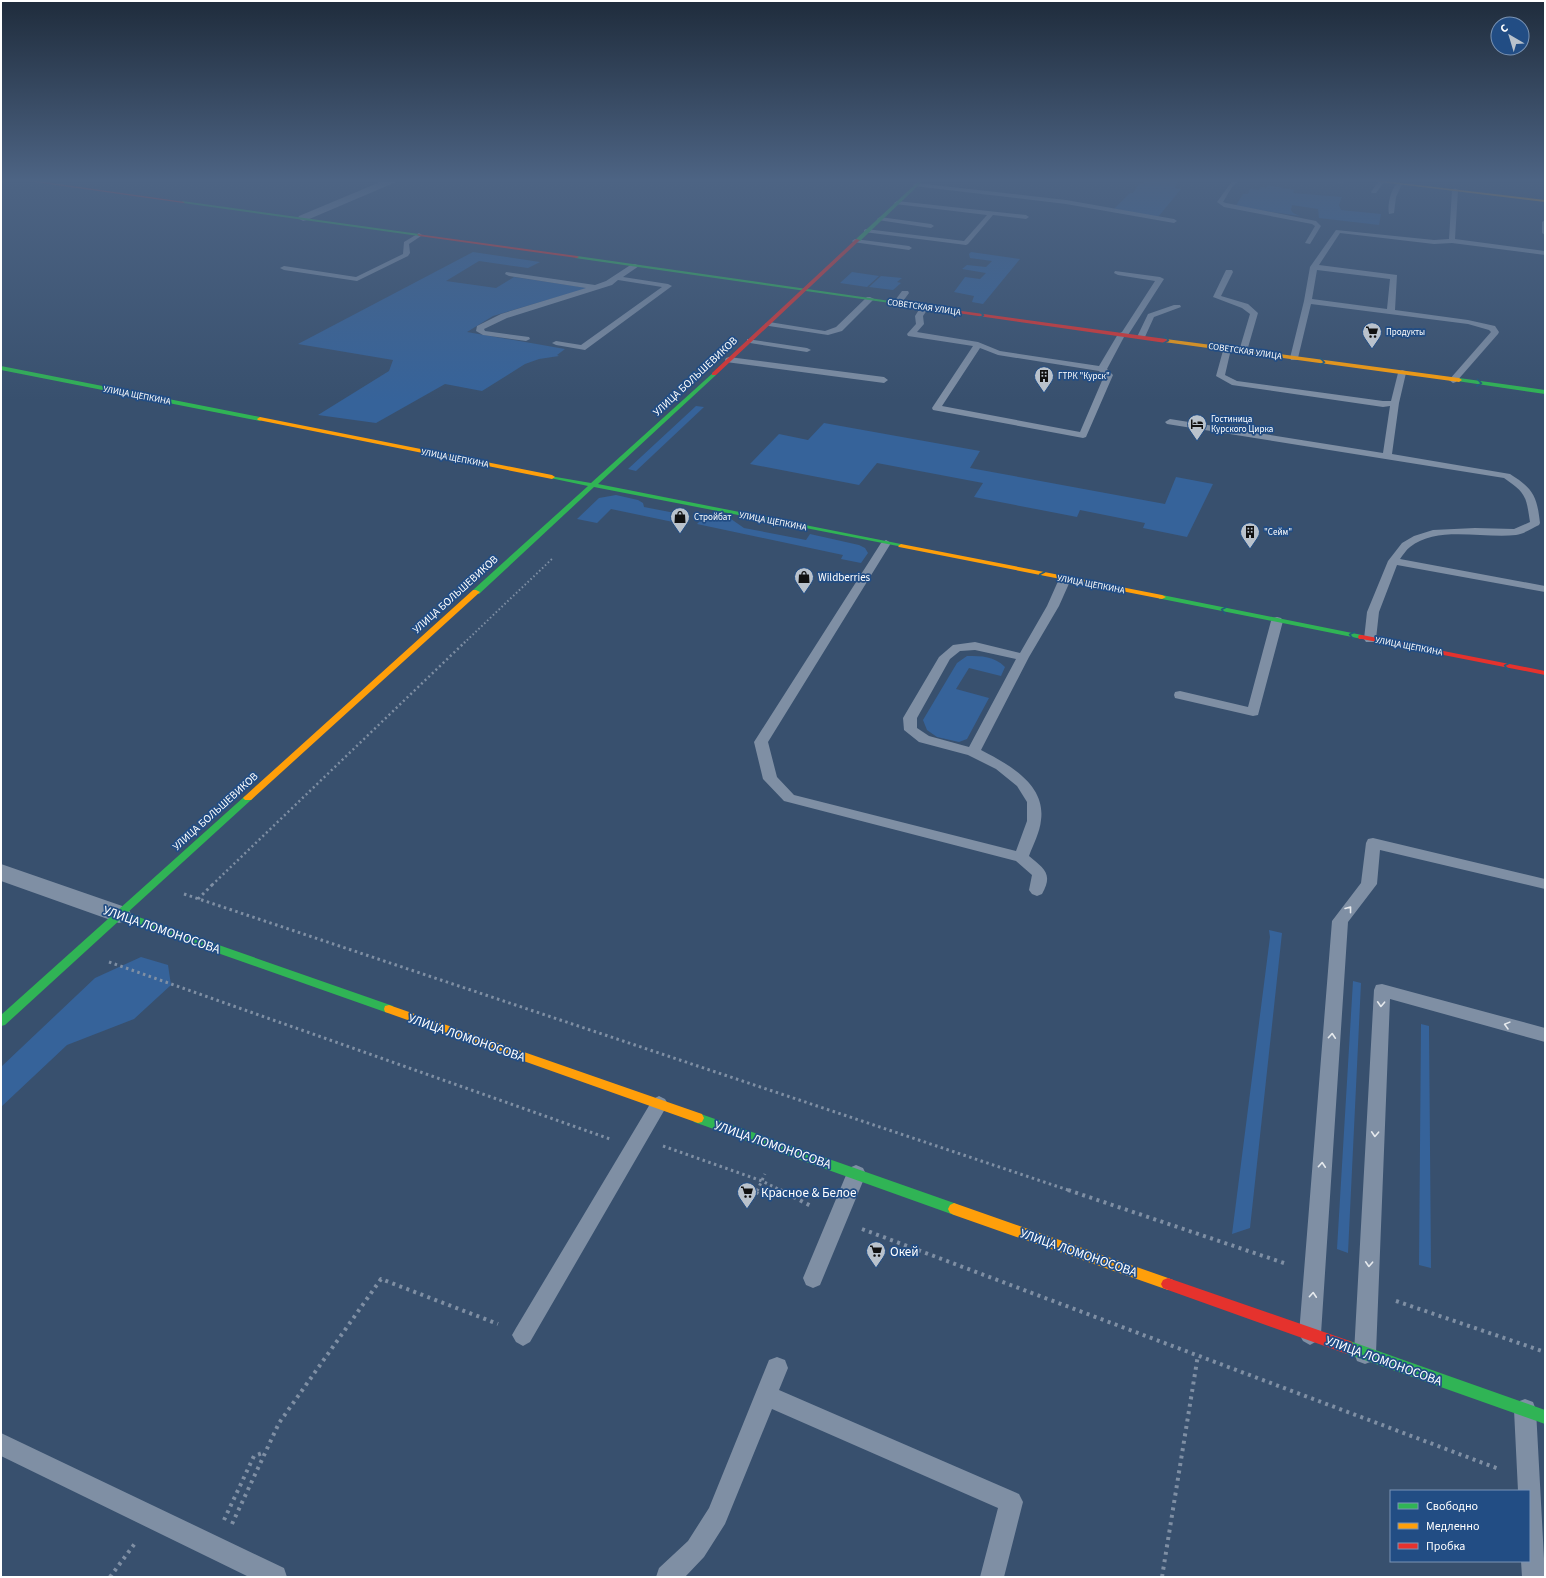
<svg xmlns="http://www.w3.org/2000/svg" width="1546" height="1578" font-family="'Source Sans 3',sans-serif">
  <rect width="100%" height="100%" fill="#38506e"/>
  <path fill="#36639a" d="M1153,180H1177L1175,188L1181,189L1158,217L1114,209L1130,193H1133L1139,184Z
    M1268,185L1294,190L1293,193L1342,197L1339,205L1341,210L1381,214L1379,225L1319,218L1318,209L1292,205L1291,210L1293,213L1300,216L1235,207L1243,194H1248L1250,189L1259,190L1261,187L1266,188Z
    M473,252L540,262L528,268L479,261L446,281L496,288L514,277L588,288L493,316L467,332L565,349L557,355L559,356L539,359L525,364L482,391L445,384L376,423L318,415L389,371L393,360L298,344Z
    M971,252L1020,259L983,304L972,302L974,296L954,292L965,277L980,279L986,273L962,269L967,265L986,267L992,261L970,258L969,254Z
    M852,272L879,276L867,287L840,283Z
    M881,276L902,278L897,282L901,283L893,290L869,287Z
    M696,406L704,407L636,471L628,469Z
    M824,423L980,451L970,468L1165,504L1176,477L1213,484L1187,537L1143,528L1145,523L1080,510L1077,517L974,497L983,483L877,463L859,485L750,464L779,434L808,440Z
    M616,495L638,500L643,503L644,507L675,513L678,516L673,522L611,509L597,523L577,519L599,498Z
    M720,516L731,519L744,528L806,540L810,534L859,545L865,548L868,553L861,563L841,559L843,555L697,524L701,520Z
    M967,656C982,656 994,656 1005,667L1001,676L969,668L956,689L989,698L967,739L959,742L937,737L927,730L923,720L957,663Z
    M1269,930L1282,933L1250,1228L1232,1234L1270,937Z
    M141,957L168,965L171,985L134,1019L67,1045L1,1107V1067L95,978Z
    M1353,981L1361,983L1348,1253L1337,1249Z
    M1421,1024L1429,1026L1431,1268L1419,1265Z"/>
  <g fill="none" stroke-linecap="round" stroke-linejoin="round">
    <path stroke="#7f8fa4" stroke-width="1" stroke-dasharray="1 1.5" stroke-linecap="butt" d="M1320,180L1345,183"/>
    <path stroke="#7f8fa4" stroke-width="2" stroke-dasharray="1.5 2.5" stroke-linecap="butt" d="M464,643L553,558"/>
    <path stroke="#7f8fa4" stroke-width="2.5" stroke-dasharray="2 3" stroke-linecap="butt" d="M212,885L465,642"/>
    <path stroke="#7f8fa4" stroke-width="3" stroke-dasharray="2.5 3.5" stroke-linecap="butt" d="M184,894L1071,1191
      M198,899L213,884
      M109,962L610,1139
      M663,1146L762,1181L782,1191
      M757,1191L765,1174"/>
    <path stroke="#7f8fa4" stroke-width="4" stroke-dasharray="3 4.5" stroke-linecap="butt" d="M780,1190L813,1207
      M1068,1190L1287,1264
      M756,1194L758,1190
      M862,1229L1499,1469
      M1396,1301L1545,1352
      M224,1520L254,1456L265,1452
      M232,1524L279,1423L381,1279L498,1324
      M110,1577L136,1542
      M1162,1577L1198,1355"/>
    <path fill="#7f8fa4" fill-rule="evenodd" d="M1109,180H1116L1113,182Z
      M1233,180H1239L1232,187L1223,202L1226,203L1316,221L1321,226L1310,244L1305,243L1315,226L1312,224L1224,207L1217,202Z
      M1379,181L1384,182L1376,193H1372L1371,192Z
      M1399,182L1402,184L1396,197L1394,213L1389,214C1387,205 1391,187 1399,182Z
      M916,183L1066,200L1174,219L1177,221L1174,223L1066,204L914,186L913,185Z
      M1455,188L1458,190L1455,239L1545,251V255L1452,243L1434,244L1340,233L1319,265L1397,275L1395,310L1468,320L1495,326L1499,332L1498,334L1456,382L1453,383L1449,380L1491,332L1489,330L1468,324L1311,304L1298,358L1297,360H1291L1290,358L1304,301L1310,267L1336,230L1434,240L1449,239L1452,190ZM1317,270L1390,279L1387,309L1312,299Z
      M897,201L1026,215L1029,217L1026,219L993,215L968,244L966,245L864,232V230L866,229L964,241L987,215L895,204L894,203Z
      M880,217L931,224L934,226L931,228L878,220L877,219Z
      M1545,220V235L1542,233V222Z
      M419,233L422,235L421,236L409,244L410,253L408,256L357,281L284,270L280,268L284,266L356,277L403,254L404,242Z
      M855,239L909,246L912,248L909,250L853,242L852,241Z
      M632,264H635L639,266L623,277L668,284L672,286L585,350L556,345L552,343L556,341L581,345L662,287L618,280L612,285L507,318L484,329L485,331L529,337L530,339L526,341L483,335L476,331L477,326L501,314L586,288L509,276L505,274L506,272L595,285L606,281Z
      M1226,270H1232L1233,272L1221,296L1248,304L1258,313L1247,351L1243,353L1239,351L1250,314L1242,308L1213,297Z
      M1115,271L1160,277L1164,279L1128,335L1124,337L1107,369L1113,375L1086,437L1083,438L933,410L932,408L973,346L908,336L907,334L916,324L915,316L922,305H928L929,307L923,316L924,324L917,332L978,342L1000,351L1099,366L1118,334L1122,332L1155,281L1118,275L1114,273ZM980,348L998,355L1099,371L1104,376L1080,432L942,406Z
      M902,291H908L909,293L900,305H894L893,303Z
      M867,297H870L874,299L842,331L828,335L769,326L765,324L769,322L825,331L836,327Z
      M1174,305H1180L1181,307L1154,317L1144,339H1138L1137,337L1148,314Z
      M747,339L807,348L811,350L807,352L750,343H747Z
      M1224,347H1230L1231,349L1225,375L1237,381L1383,401H1391L1398,373L1402,370L1405,371L1406,373L1399,403L1392,454L1510,474C1534,489 1537,497 1540,523L1539,525C1532,528 1524,534 1516,535C1484,539 1437,525 1410,547C1406,550 1403,555 1400,559L1545,586V592L1397,565L1379,612L1376,639L1374,642H1366L1364,639L1367,612L1388,561L1402,543L1414,536L1433,530L1475,528L1514,529L1530,522C1526,496 1526,493 1504,478L1167,424L1165,422L1170,419L1383,453L1390,406L1383,407L1232,385L1216,376Z
      M729,357L884,377L888,380L884,383L726,362L725,360L726,358Z
      M886,540L891,543L768,742L777,777L794,795L1016,851L1027,821V802L1017,786L996,769L968,755L919,742L904,730L903,718L939,657L953,645L975,642L1020,653L1047,606L1059,579L1065,576L1069,577L1071,579L1059,606L1029,657L981,750C1008,764 1046,784 1041,820C1040,832 1033,845 1029,856C1043,868 1054,873 1042,894L1037,896L1032,894L1029,890L1032,875L1016,861L784,801L763,779L754,742L881,543ZM975,650L1016,659L969,747L929,736L917,728V718L950,659L960,651Z
      M1277,617L1281,618L1283,621L1258,715L1253,716L1175,698L1174,695L1175,692L1180,691L1248,707L1271,621L1273,618Z
      M1373,838L1545,879V889L1380,850L1377,884L1348,922L1321,1334L1317,1341L1310,1345L1303,1341L1299,1334L1332,921L1361,883L1366,843L1368,839Z
      M1382,984L1545,1028V1042L1390,999L1376,1353L1373,1361L1365,1364L1357,1361L1354,1353L1374,990L1376,985Z
      M659,1096L665,1099L668,1104L665,1109L530,1342L523,1346L516,1342L512,1335L516,1328L653,1099Z
      M856,1165L863,1168L866,1174L820,1285L813,1288L806,1285L803,1278L849,1168Z
      M777,1357L785,1360L788,1368L779,1390L1019,1494L1023,1502L1004,1577H980L998,1508L772,1409L725,1524L704,1557L685,1577H656L659,1568L688,1541L709,1508L769,1360Z
      M1525,1399L1533,1402L1536,1410L1545,1577H1522L1521,1561H1529V1491H1518L1514,1410L1517,1402Z
      M1,1433L284,1568L287,1577H249L1,1456Z"/>
    <path fill="#7f8fa4" fill-rule="evenodd" d="M385,180H398L396,182L307,220L303,221L298,218L299,216Z
      M1,864L128,908L131,914L128,920L119,923L1,881Z"/>
    <path fill="#30b455" fill-rule="evenodd" d="M920,180H924L860,241H856V239Z
      M182,201L419,234L421,235L419,236L183,203Z
      M577,256L918,305L920,306L918,307L575,258Z
      M1,366L260,417L263,419L260,421L1,370Z
      M714,372L716,373V375L598,484L901,544L904,546L903,547L594,487L479,594H473V590L588,486L550,478V476L591,483Z
      M1459,378L1545,390V394L1457,381V379Z
      M1159,595H1162L1362,635L1366,637L1362,639L1162,599H1159Z
      M248,795L251,796L253,798L251,800L127,913L393,1006L394,1009L393,1012L389,1013L385,1012L121,919L5,1025L1,1026V1015L245,796Z
      M698,1113L954,1203L958,1205L960,1209L958,1213L954,1215L694,1122L692,1118L694,1114Z
      M1347,1340L1545,1410V1424L1342,1352L1340,1347L1342,1342Z"/>
    <path fill="#ff9f0a" fill-rule="evenodd" d="M5,180H11L1,183V181Z
      M1364,180H1375L1545,200V202Z
      M1166,339L1459,378L1462,380L1459,382L1164,342L1163,341Z
      M260,417L552,475L555,477L552,479L258,420L257,419Z
      M901,544L1162,595L1166,597L1162,599L899,547L898,546Z
      M473,590H476L480,592L251,800H245L243,798L245,796Z
      M389,1005L702,1114L704,1118L702,1122L698,1123L385,1012L384,1009L385,1006Z
      M954,1203L1168,1278L1173,1280L1175,1284L1173,1288L1168,1290L954,1215L950,1213L948,1209L950,1205Z"/>
    <path fill="#e5322d" fill-rule="evenodd" d="M20,180H30L185,202L183,203Z
      M417,234L577,256L579,257L577,258L419,236Z
      M856,239L860,240L716,375H712V373Z
      M918,305L1166,339L1169,341L1166,343L916,307V306Z
      M1359,635H1362L1545,671V675L1362,639H1359L1358,637Z
      M1168,1278L1347,1340L1352,1342L1354,1347L1352,1352L1347,1354L1168,1290L1163,1288L1161,1284L1163,1280Z"/>
  </g>
  <defs><path id="oneway-chevron" d="M-2-3.5L2.5 0L-2 3.5" fill="none" stroke-width="1.6" stroke-linecap="round" stroke-linejoin="round"/></defs>
  <g stroke="#245c7d">
    <use href="#oneway-chevron" transform="translate(981 315) rotate(8)"/>
    <use href="#oneway-chevron" transform="translate(1166 340) rotate(8)"/>
    <use href="#oneway-chevron" transform="translate(1322 362) rotate(8)"/>
    <use href="#oneway-chevron" transform="translate(1479 383) rotate(8)"/>
    <use href="#oneway-chevron" transform="translate(1042 575) rotate(-169)"/>
    <use href="#oneway-chevron" transform="translate(1224 610) rotate(-169)"/>
    <use href="#oneway-chevron" transform="translate(1352 635) rotate(-169)"/>
    <use href="#oneway-chevron" transform="translate(1507 666) rotate(-169)"/>
  </g>
  <g stroke="#e5e9ed">
    <use href="#oneway-chevron" transform="translate(1349 909) rotate(-52)"/>
    <use href="#oneway-chevron" transform="translate(1381 1004) rotate(93)"/>
    <use href="#oneway-chevron" transform="translate(1507 1025) rotate(-165)"/>
    <use href="#oneway-chevron" transform="translate(1332 1036) rotate(-86)"/>
    <use href="#oneway-chevron" transform="translate(1375 1134) rotate(93)"/>
    <use href="#oneway-chevron" transform="translate(1322 1165) rotate(-86)"/>
    <use href="#oneway-chevron" transform="translate(1369 1264) rotate(93)"/>
    <use href="#oneway-chevron" transform="translate(1313 1295) rotate(-86)"/>
  </g>
  <linearGradient id="sky" x2="0" y2="1"><stop stop-color="#1f2c3c"/><stop offset="0.45" stop-color="#4d6484"/><stop offset="1" stop-color="#4d6484" stop-opacity="0"/></linearGradient>
  <rect width="1546" height="401" fill="url(#sky)"/>
  <defs>
    <g id="supermarket-pin" transform="scale(1)"><path d="M0 17L-7.5 6A9.5 9.5 0 1 1 7.5 6Z" fill="#b9c2cc" stroke="#224d84"/><path d="M-6-5.5h2.5l.6 2H6L4.5 2H-2.5L-4.4-4H-6ZM-1.5 3.2a1.3 1.3 0 1 0 .1 0ZM3 3.2a1.3 1.3 0 1 0 .1 0Z" fill="#111"/></g>
    <g id="building-pin" transform="scale(1)"><path d="M0 17L-7.5 6A9.5 9.5 0 1 1 7.5 6Z" fill="#b9c2cc" stroke="#224d84"/><path d="M-4-6H4V6H1V3H-1V6H-4ZM-2.5-4.3h1.7v1.8h-1.7ZM.8-4.3h1.7v1.8H.8ZM-2.5-1h1.7V.8h-1.7ZM.8-1h1.7V.8H.8Z" fill="#111"/></g>
    <g id="hotel-pin" transform="scale(1)"><path d="M0 17L-7.5 6A9.5 9.5 0 1 1 7.5 6Z" fill="#b9c2cc" stroke="#224d84"/><path d="M-6-4.5h1.5V1H6V5H4.5V3h-9V5H-6ZM-4 0a1.8 1.8 0 1 1 3.6 0ZM.5 0V-2.5h3Q6-2.5 6 0Z" fill="#111"/></g>
    <g id="shop-pin" transform="scale(1)"><path d="M0 17L-7.5 6A9.5 9.5 0 1 1 7.5 6Z" fill="#b9c2cc" stroke="#224d84"/><path d="M-5-2.5h2.3a2.7 3.5 0 0 1 5.4 0H5L5.5 6h-11ZM-1.5-2.5h3a1.5 2.3 0 0 0-3 0Z" fill="#111"/></g>
  </defs>
  <g fill-rule="evenodd">
    <use href="#supermarket-pin" x="1372" y="332"/>
    <use href="#building-pin" x="1044" y="376"/>
    <use href="#hotel-pin" x="1197" y="424"/>
    <use href="#shop-pin" x="680" y="517"/>
    <use href="#building-pin" x="1250" y="532"/>
    <use href="#shop-pin" x="804" y="577"/>
    <use href="#supermarket-pin" x="747" y="1192"/>
    <use href="#supermarket-pin" x="876" y="1251"/>
  </g>
  <g text-anchor="middle" stroke-width="3.5" stroke-linejoin="round" paint-order="stroke">
    <g font-size="9" fill="#fff" stroke="#224d84">
      <text transform="translate(924 307) rotate(8)" y="3">СОВЕТСКАЯ УЛИЦА</text>
      <text transform="translate(1245 351) rotate(8)" y="3">СОВЕТСКАЯ УЛИЦА</text>
      <text transform="translate(137 395) rotate(11)" y="3">УЛИЦА ЩЕПКИНА</text>
      <text transform="translate(455 458) rotate(11)" y="3">УЛИЦА ЩЕПКИНА</text>
      <text transform="translate(773 521) rotate(11)" y="3">УЛИЦА ЩЕПКИНА</text>
      <text transform="translate(1091 584) rotate(11)" y="3">УЛИЦА ЩЕПКИНА</text>
      <text transform="translate(1409 646) rotate(11)" y="3">УЛИЦА ЩЕПКИНА</text>
    </g>
    <g font-size="9" fill="#fff" stroke="#224d84" text-anchor="start">
      <text x="1386" y="335">Продукты</text>
      <text x="1058" y="379">ГТРК "Курск"</text>
      <text x="1211" y="422">Гостиница<tspan x="1211" dy="10">Курского Цирка</tspan></text>
      <text x="694" y="520">Стройбат</text>
      <text x="1264" y="535">"Сейм"</text>
    </g>
    <g font-size="11" fill="#fff" stroke="#224d84">
      <text transform="translate(695 376) rotate(-43)" y="4">УЛИЦА БОЛЬШЕВИКОВ</text>
      <text transform="translate(455 594) rotate(-42)" y="4">УЛИЦА БОЛЬШЕВИКОВ</text>
      <text transform="translate(215 811) rotate(-42)" y="4">УЛИЦА БОЛЬШЕВИКОВ</text>
    </g>
    <g font-size="11" fill="#fff" stroke="#224d84" text-anchor="start">
      <text x="818" y="581">Wildberries</text>
    </g>
    <g font-size="13" fill="#fff" stroke="#224d84">
      <text transform="translate(162 929) rotate(19)" y="5">УЛИЦА ЛОМОНОСОВА</text>
      <text transform="translate(467 1037) rotate(19)" y="5">УЛИЦА ЛОМОНОСОВА</text>
      <text transform="translate(773 1144) rotate(19)" y="5">УЛИЦА ЛОМОНОСОВА</text>
      <text transform="translate(1079 1252) rotate(19)" y="5">УЛИЦА ЛОМОНОСОВА</text>
      <text transform="translate(1384 1360) rotate(20)" y="5">УЛИЦА ЛОМОНОСОВА</text>
    </g>
    <g font-size="13" fill="#fff" stroke="#224d84" text-anchor="start">
      <text x="761" y="1197">Красное &amp; Белое</text>
      <text x="890" y="1256">Окей</text>
    </g>
  </g>
  <rect width="1546" height="1578" fill="none" stroke="#ffffff" stroke-width="4"/>
  <rect x="1390" y="1490" width="140" height="72" fill="#224d84" stroke="#7a94b5"/>
  <rect x="1398" y="1503" width="20" height="6" fill="#30b455" stroke="#7a94b5"/>
  <text x="1426" y="1510" font-size="12" fill="#ffffff">Свободно</text>
  <rect x="1398" y="1523" width="20" height="6" fill="#ff9f0a" stroke="#7a94b5"/>
  <text x="1426" y="1530" font-size="12" fill="#ffffff">Медленно</text>
  <rect x="1398" y="1543" width="20" height="6" fill="#e5322d" stroke="#7a94b5"/>
  <text x="1426" y="1550" font-size="12" fill="#ffffff">Пробка</text>
  <g transform="translate(1510 36) rotate(322)"><circle r="19" fill="#224d84" stroke="#7a94b5"/>
  <path d="M0-3L7 15L0 10L-7 15Z" fill="#b9c2cc"/>
  <text y="-6" font-size="11" font-weight="bold" text-anchor="middle" fill="#ffffff">С</text>
  </g>
</svg>
